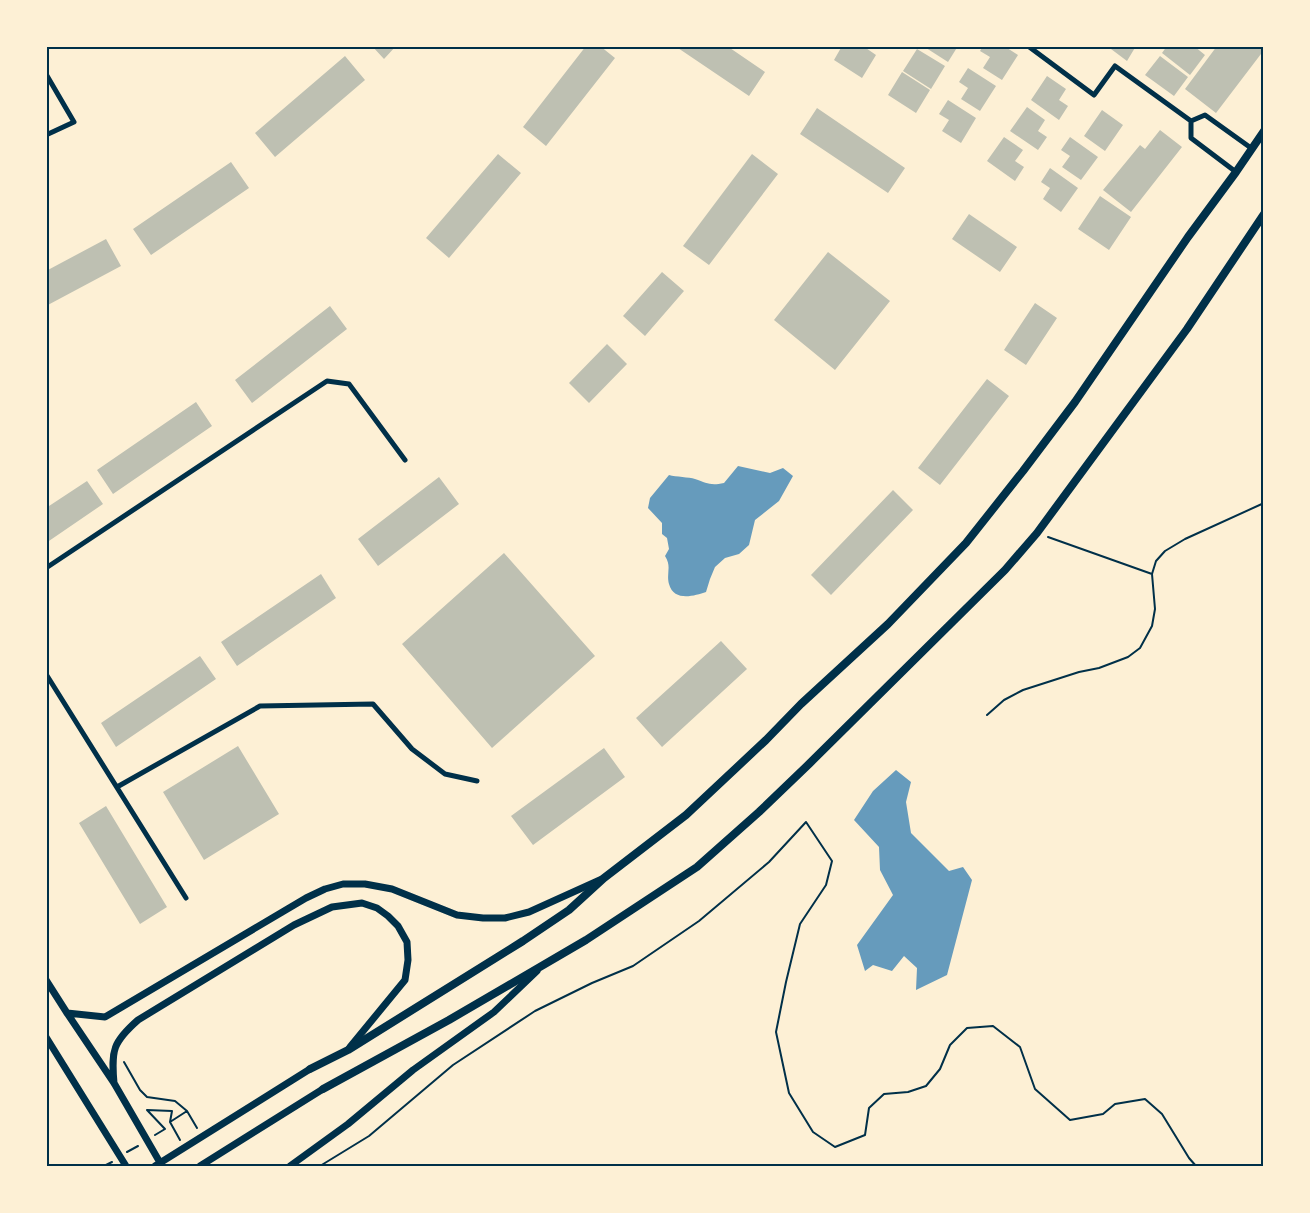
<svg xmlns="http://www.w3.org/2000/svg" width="1310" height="1213" font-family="'Titillium Web',sans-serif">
  <rect width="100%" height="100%" fill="#fdf0d5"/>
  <path fill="#669bbc" d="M738,466L770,473L783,468L793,476L779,501L755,520L749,545L739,554L725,558L715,567L710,579L706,592C694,596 674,602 669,584C666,573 672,567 665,556L669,549L667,538L662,534V523L648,508L650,498L669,475C676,477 689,477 695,479C707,483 710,486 724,483Z
    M896,770L911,782L906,802L911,833L949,871L963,867L972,880L947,975L916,990L917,968L904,956L892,971L873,965L865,971L857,945L893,895L880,870L879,847L854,820L873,791Z"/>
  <path fill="#bec0b2" d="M372,46H396L384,59Z
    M586,46H600L615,58L546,146L523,127Z
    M675,46H727L765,72L749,96Z
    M842,46H863L876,55L862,78L834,60Z
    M923,46H958L948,62Z
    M983,46H1004L1018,55L1002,80L983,68L990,57L980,51Z
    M1107,46H1136L1127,61Z
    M1167,46H1194L1205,55L1190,75L1162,53Z
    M1217,46H1264V50L1216,113L1185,89Z
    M917,49L945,66L931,89L903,71Z
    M345,56L365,80L275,157L255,133Z
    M1160,56L1188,77L1174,96L1145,75Z
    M968,68L996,86L980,111L961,99L968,88L959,82Z
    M902,72L930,90L916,113L888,95Z
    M1047,76L1066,89L1059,100L1068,106L1059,120L1031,100Z
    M948,100L976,118L961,143L942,131L949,120L939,114Z
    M1027,107L1045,120L1038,131L1047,137L1038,150L1010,131Z
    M817,108L905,168L888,193L800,134Z
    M1102,110L1123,125L1105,151L1084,136Z
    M1160,130L1182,147L1131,212L1103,190L1140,145L1145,149Z
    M1004,137L1023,150L1015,161L1024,167L1015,181L987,161Z
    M1070,137L1098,157L1081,180L1062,167L1070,156L1061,150Z
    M498,154L521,173L449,258L426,238Z
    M752,154L778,174L709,265L683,246Z
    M231,162L249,188L151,255L133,229Z
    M1050,168L1078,188L1061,212L1043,199L1050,188L1041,182Z
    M1100,196L1131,217L1109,250L1078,229Z
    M969,214L1017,247L1000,272L952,239Z
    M106,239L121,266L46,306V271Z
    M828,252L890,301L835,370L774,320Z
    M662,272L684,291L645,336L623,316Z
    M1035,303L1057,318L1026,365L1004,350Z
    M330,306L347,329L252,403L235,380Z
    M607,344L627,364L589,403L569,383Z
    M987,379L1009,396L940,485L918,468Z
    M196,402L212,426L113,494L97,470Z
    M439,477L459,504L378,566L358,539Z
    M87,481L103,504L46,543V508Z
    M893,490L913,510L831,595L811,575Z
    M504,553L595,656L492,748L402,644Z
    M321,574L336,598L237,666L221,642Z
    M721,641L747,669L662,747L636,718Z
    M200,656L216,679L116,747L101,723Z
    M238,746L279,814L204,860L163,792Z
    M604,748L625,777L533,845L511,816Z
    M106,806L167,907L140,924L79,823Z"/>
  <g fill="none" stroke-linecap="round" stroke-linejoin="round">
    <path stroke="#003049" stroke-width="2" d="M1048,537L1152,574
      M987,715L1004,700L1023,690L1079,672L1099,668L1128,657L1140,648L1152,626L1155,609L1152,574L1156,561L1165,551L1185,539L1264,503
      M124,1062L140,1090L147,1097L175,1101L187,1111L197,1128
      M155,1135L165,1129L147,1110L172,1111L170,1122
      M180,1140L170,1122L187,1111
      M127,1152L138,1146
      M104,1166L112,1162
      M320,1166L369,1136L453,1065L535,1011L592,983L633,966L699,921L769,862L806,822L832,861L826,885L800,924L786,982L776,1032L789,1093L813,1132L835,1147L865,1135L869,1108L884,1094L908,1092L926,1086L940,1069L950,1045L967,1028L993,1026L1020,1047L1035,1089L1070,1120L1103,1114L1115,1104L1145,1099L1162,1114L1189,1158L1196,1166"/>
    <path stroke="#003049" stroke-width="5" d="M1028,46L1094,95L1115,66L1191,121L1205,115L1251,148
      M46,74L74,122L46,135
      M1191,121V138L1236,172
      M46,568L327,381L349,384L405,460
      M46,674L186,898
      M117,787L260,706L373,704L412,749L445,774L477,781"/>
    <path stroke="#003049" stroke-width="7" d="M46,980L67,1013L114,1083L162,1166
      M67,1013L105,1017L306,898L325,889L343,884H365L392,889L457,915L483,918H505L529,912L602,879
      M46,1037L126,1166
      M114,1083C111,1050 113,1042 138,1020L294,925L332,907L362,903L377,908L388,916L398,926L407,942L408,960L405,980L350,1047
      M155,1166L310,1069
      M200,1166L323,1089
      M290,1166L348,1124L413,1070L494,1012L537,971"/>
    <path stroke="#003049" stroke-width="8" d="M310,1069L348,1050L523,941L569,910L604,878L686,815L766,740L801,704L888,624L966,543L1023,471L1075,402L1188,237L1236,172L1264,131
      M323,1089L449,1020L586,940L697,867L759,812L810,763L1005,570L1037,533L1187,329L1264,214"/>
  </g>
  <rect width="1310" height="1213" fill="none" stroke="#fdf0d5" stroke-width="96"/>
  <rect x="48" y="48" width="1214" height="1117" fill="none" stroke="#003049" stroke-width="2"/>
</svg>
